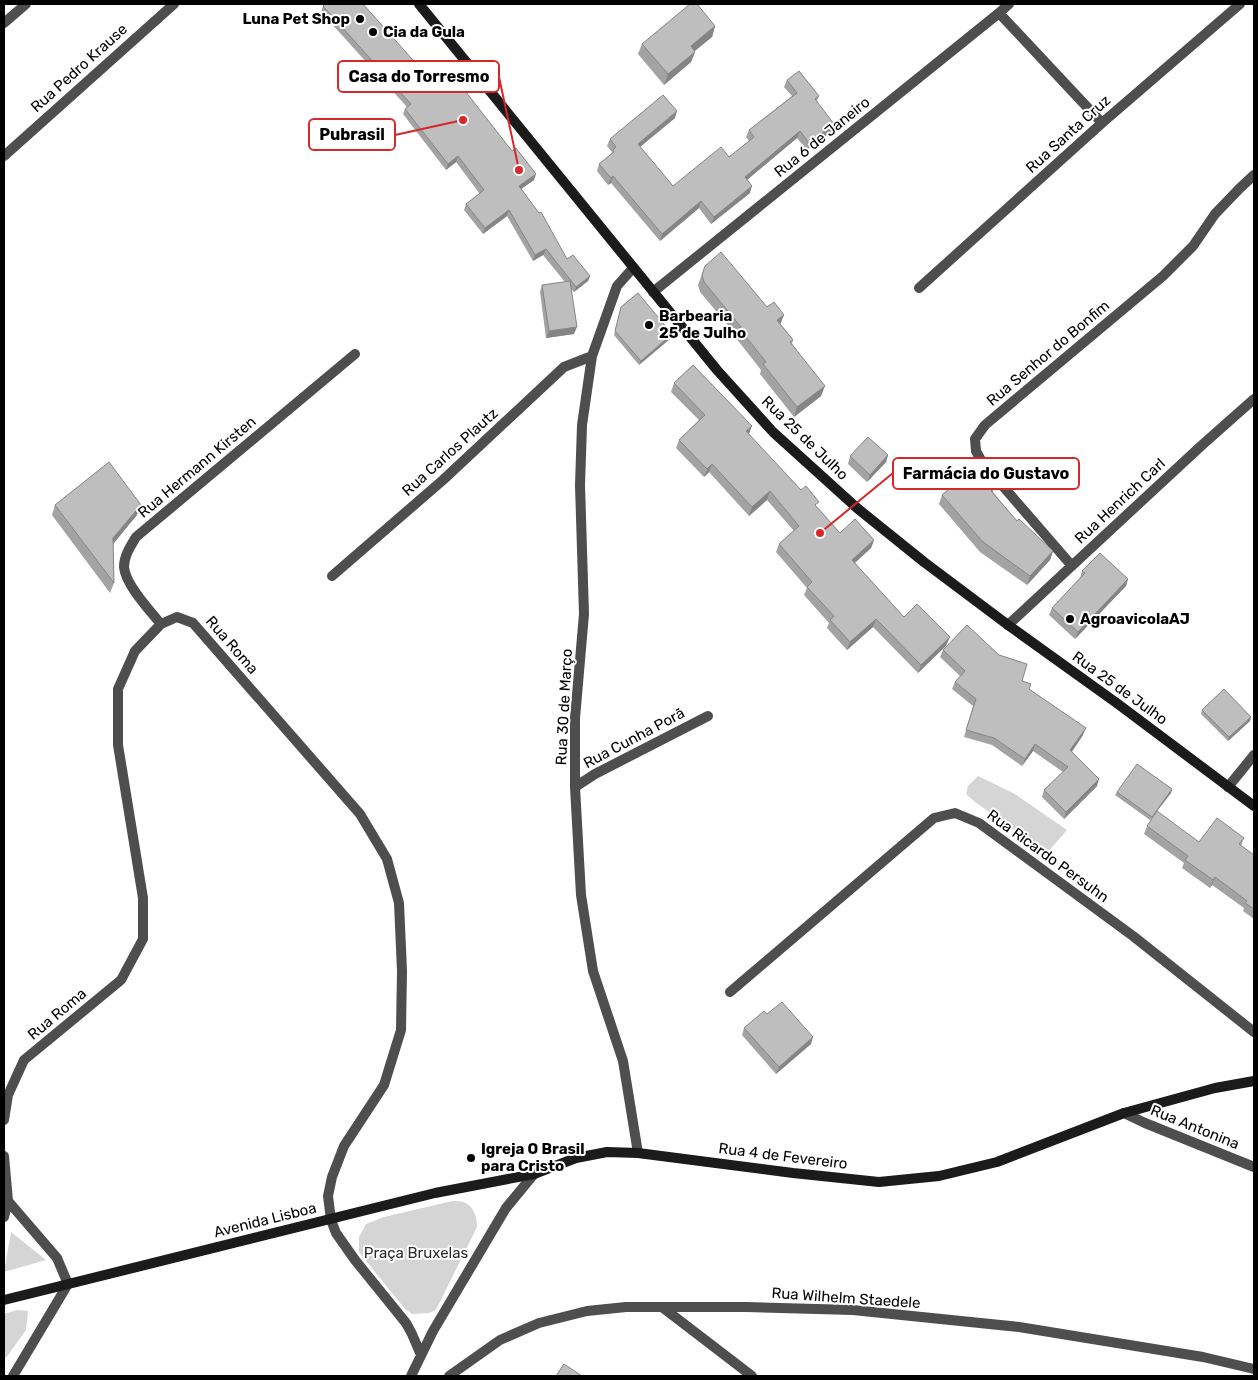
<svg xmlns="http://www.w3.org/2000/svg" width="1258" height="1380" font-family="Rubik,sans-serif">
  <rect width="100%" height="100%" fill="#fff"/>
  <path fill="#d5d5d5" d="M978,776L1015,794L1067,830L1047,853L975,802L966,794L968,786Z
    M452,1201C455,1201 461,1201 464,1202C474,1207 477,1217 477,1227L436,1310L429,1313L412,1314L404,1308L359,1252V1237L366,1224L384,1217Z
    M11,1232L46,1260L4,1272Z
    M17,1310L28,1311L26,1330L6,1358L4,1355V1314Z"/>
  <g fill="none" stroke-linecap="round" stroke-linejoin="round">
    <path stroke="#4e4e4e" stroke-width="10" d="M999,13L1102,123
      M4,23L26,4
      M4,156L174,4
      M633,268L617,286L592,356L582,425L580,485L584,614L575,718V787L581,895L593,971L623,1061L638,1153
      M919,288L1102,123L1240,4
      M653,292L999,13L1009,4
      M1072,566L982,462L976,451L975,439L985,425L1163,276L1193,246L1215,214L1240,188L1254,175
      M332,576L443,480L564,367L592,356
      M161,624C150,611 125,584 124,567C124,556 130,547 136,537L355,354
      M1008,625L1201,446L1254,399
      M575,787L595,774L708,716
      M1228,787L1254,755
      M730,992L934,818L955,813L979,823L1133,936L1254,1032
      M1124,1113L1145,1123L1254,1167
      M4,1120L8,1095L24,1060L121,980L143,939V898L118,745V689L135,651L161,624L177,617L193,623L360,814L387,859L399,903L402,971L401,1030L384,1085L344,1146L332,1177L328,1196L331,1220L336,1233L355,1260L406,1323L412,1334L421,1355
      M4,1156L8,1201L4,1217
      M8,1201L57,1258L68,1284L13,1376
      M662,1307L752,1376
      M411,1376L433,1331L506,1208L534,1174
      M449,1376L500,1340L539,1323L587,1311L626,1307H746L853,1310L1019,1327L1203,1357L1254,1369"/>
    <path stroke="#1b1b1b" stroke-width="10" d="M419,4L717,370L773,432L857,508L924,562L1008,625L1118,704L1254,806
      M4,1300L435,1193L534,1174L576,1158L607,1152L638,1153L793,1173L879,1182L939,1176L997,1162L1124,1113L1215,1088L1254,1081"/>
  </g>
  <path fill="#a3a3a3" d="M323,6L435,85L534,180L521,189L567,259L590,276L588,281L574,292L571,289L574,334L546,338L540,292L542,285L565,282L543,255L533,261L507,216L483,234L464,210L466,204L480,194L456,162L446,170L403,114L405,109L407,107L321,12Z
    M715,26L712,37L695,51V52L691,62L664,85L638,54L642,44Z
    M787,80L819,96L817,101L832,131L807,150L797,138L747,180L750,193L711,224L699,208L660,241L611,183L608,185L597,171L599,164L611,154L612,152L607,146L610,139L675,118L640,147L673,186L729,157L749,141L746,137L749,130L792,96L784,87Z
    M705,266L780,324L793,340L792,344L821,396L794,417L760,374L761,370L736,338L737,336L700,292L698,285Z
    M621,307L672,334L671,338L639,365L614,335Z
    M674,383L748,434L817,507L840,533L874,540L871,548L855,563L904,617L950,637L918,673L873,627L847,650L827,628L829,623L804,595L807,588L776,552L779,544L794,531L767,500L749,516L709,472L704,477L676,448L679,440L699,420L671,392Z
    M888,455L886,462L867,482L848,464L850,456Z
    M963,468L995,479L992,487L994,489L993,492L1017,521L1053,551L1050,560L1027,585L980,552L939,504L942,495L961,479L960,477Z
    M55,505L137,515L113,543L114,583L110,593L52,515Z
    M1082,571L1128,579L1126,586L1075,639L1049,615L1052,608L1080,578Z
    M943,650L1022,681L1029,689L1083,735L1072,752L1097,786L1064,819L1042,797L1044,790L1063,772L1033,751L1022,766L992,745L964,737L973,706L952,689L955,682L960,676L940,657Z
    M1202,710L1251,717L1250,721L1228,741L1201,714Z
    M1172,789L1171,793L1150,820L1115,795L1117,792Z
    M1147,826L1199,842L1244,838L1241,846L1254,855V919L1243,911L1244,908L1212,885L1210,888L1182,868L1184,863L1144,834Z
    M767,1014L811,1044L776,1074L742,1035L744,1028Z"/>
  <path fill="#858585" d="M715,26L712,37L687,57L691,46Z
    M695,52L691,62L664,85L668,74Z
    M677,111L675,118L635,151L638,144Z
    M834,124L832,131L807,150L809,143Z
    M800,131L797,138L742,184L745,177Z
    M458,156L456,162L446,170L448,164Z
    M536,174L534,180L517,192L519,186Z
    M613,176L611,183L608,185L611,178Z
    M752,186L750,193L711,224L714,217Z
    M701,201L699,208L660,241L662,234Z
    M509,210L507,216L483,234L485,228Z
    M546,249L543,255L533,261L535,255Z
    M590,276L588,281L574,292L576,287Z
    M784,315L780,325L777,320Z
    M577,327L574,334L546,338L549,331Z
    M672,334L671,338L639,365L641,361Z
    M825,386L821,396L794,417L797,407Z
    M752,426L749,434L746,431Z
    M888,455L886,462L867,482L870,475Z
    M712,464L709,472L704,477L707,469Z
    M995,479L991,489L989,484Z
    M770,491L767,500L749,516L752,507Z
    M141,505L137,515L110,548L113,538Z
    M874,540L871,548L849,568L852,560Z
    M1053,551L1050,560L1027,585L1030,576Z
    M1128,579L1126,586L1075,639L1078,632Z
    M876,619L873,627L847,650L850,642Z
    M950,637L946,646L918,673L921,665Z
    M1251,717L1250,721L1228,741L1229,737Z
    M1086,728L1083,735L1068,757L1070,750Z
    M1035,744L1033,751L1022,766L1025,759Z
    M1099,779L1097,786L1064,819L1066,812Z
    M1172,789L1171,793L1150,820L1152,817Z
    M1215,877L1212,885L1210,888L1213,880Z
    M813,1037L811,1044L776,1074L779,1067Z"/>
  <path fill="#bebebe" stroke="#858585" d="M326,4H363L435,85L451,73L512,151L516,148L536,174L519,186L539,213L541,212L567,259L573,255L590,276L576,287L546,249L535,255L509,210L485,228L466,204L484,190L458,156L448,164L405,109L411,104L323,6Z
    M690,4H697L715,26L691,46L695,52L668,74L642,44Z
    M799,71L819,96L815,99L834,124L809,143L800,131L745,177L752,186L714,217L701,201L662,234L613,176L611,178L599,164L614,152L613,150L616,147L610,139L663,95L677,111L638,144L673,186L721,147L729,157L754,137L749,130L797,93L787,80Z
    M721,252L767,307L774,302L784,315L777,320L793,340L790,342L825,386L797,407L763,364L766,362L739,328L741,327L704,282L702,275L705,266Z
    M570,281L577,327L549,331L542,285Z
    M638,293L672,334L641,361L615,331L621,307Z
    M693,365L752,426L746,431L801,490L806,486L819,502L815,505L840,533L855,519L874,540L852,560L904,617L917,604L950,637L921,665L876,619L850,642L830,620L834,616L807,587L812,582L779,544L799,526L770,491L752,507L712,464L707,469L679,440L705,415L674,383Z
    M868,437L888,455L870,475L850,456Z
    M976,457L995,479L989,484L994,489L991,491L1017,521L1019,519L1053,551L1030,576L983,542L942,495L968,473L963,468Z
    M109,462L141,505L113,538L114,583L55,505Z
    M1100,553L1128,579L1078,632L1052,608L1085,573L1082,571Z
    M967,625L999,655L1027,664L1022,681L1031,684L1029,689L1086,728L1070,750L1099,779L1066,812L1044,790L1068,767L1035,744L1025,759L994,738L966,730L976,699L955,682L965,671L943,650Z
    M1224,689L1251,717L1229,737L1202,710Z
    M1137,764L1172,789L1152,817L1117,792Z
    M1157,811L1199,842L1217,818L1244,838L1239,844L1254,855V909L1245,903L1247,901L1215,877L1213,880L1185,860L1188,856L1147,826Z
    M782,1002L813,1037L779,1067L744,1028L764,1011L767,1014Z
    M564,1364L582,1376H556Z"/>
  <g fill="#000" stroke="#fff" stroke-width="2">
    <circle cx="360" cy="19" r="5"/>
    <circle cx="373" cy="32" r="5"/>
    <circle cx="649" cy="325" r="5"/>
    <circle cx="1070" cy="619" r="5"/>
    <circle cx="471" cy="1158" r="5"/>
  </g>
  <g text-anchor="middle" stroke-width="4" stroke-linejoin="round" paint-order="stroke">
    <g font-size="15" font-weight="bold" fill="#000" stroke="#fff" text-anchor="start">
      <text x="350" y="24" text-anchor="end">Luna Pet Shop</text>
      <text x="383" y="37">Cia da Gula</text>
      <text x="659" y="321">Barbearia<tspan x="659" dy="17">25 de Julho</tspan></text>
      <text x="1080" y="624">AgroavicolaAJ</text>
      <text x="481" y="1154">Igreja O Brasil<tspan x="481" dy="17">para Cristo</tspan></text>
    </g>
    <g font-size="15" fill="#000" stroke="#fff">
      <text transform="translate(79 68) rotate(-42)" y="5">Rua Pedro Krause</text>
      <text transform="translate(1068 134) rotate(-42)" y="5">Rua Santa Cruz</text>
      <text transform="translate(822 137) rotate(-39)" y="5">Rua 6 de Janeiro</text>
      <text transform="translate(1048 353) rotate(-40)" y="5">Rua Senhor do Bonfim</text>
      <text transform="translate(805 438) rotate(44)" y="5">Rua 25 de Julho</text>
      <text transform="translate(450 452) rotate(-42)" y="5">Rua Carlos Plautz</text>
      <text transform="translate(197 467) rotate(-40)" y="5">Rua Hermann Kirsten</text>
      <text transform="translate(1120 501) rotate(-43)" y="5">Rua Henrich Carl</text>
      <text transform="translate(232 645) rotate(49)" y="5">Rua Roma</text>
      <text transform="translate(1120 688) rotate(36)" y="5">Rua 25 de Julho</text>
      <text transform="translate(564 707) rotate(-87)" y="5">Rua 30 de Março</text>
      <text transform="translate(634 738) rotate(-28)" y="5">Rua Cunha Porã</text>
      <text transform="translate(1048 856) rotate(36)" y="5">Rua Ricardo Persuhn</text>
      <text transform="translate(57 1014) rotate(-40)" y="5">Rua Roma</text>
      <text transform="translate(1195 1127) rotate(22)" y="5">Rua Antonina</text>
      <text transform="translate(783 1156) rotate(7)" y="5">Rua 4 de Fevereiro</text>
      <text transform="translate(265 1220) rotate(-14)" y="5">Avenida Lisboa</text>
      <text transform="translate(846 1298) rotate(4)" y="5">Rua Wilhelm Staedele</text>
    </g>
    <g font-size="15" fill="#2c2c2c" stroke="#fff">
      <text x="416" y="1258">Praça Bruxelas</text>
    </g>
  </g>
  <path fill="none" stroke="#d62828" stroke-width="2" d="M519 170L499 77M463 120L395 135M820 533L893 473"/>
  <g fill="#d62828" stroke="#fff" stroke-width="2">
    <circle cx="519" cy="170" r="5"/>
    <circle cx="463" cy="120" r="5"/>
    <circle cx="820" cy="533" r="5"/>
  </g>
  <g fill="#fff" stroke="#d62828" stroke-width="2">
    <rect x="338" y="61" width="161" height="31" rx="5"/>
    <rect x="309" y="119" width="86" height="31" rx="5"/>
    <rect x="893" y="458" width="186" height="31" rx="5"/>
  </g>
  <g font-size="16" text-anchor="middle" font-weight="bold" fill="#000">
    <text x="419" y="82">Casa do Torresmo</text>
    <text x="352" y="140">Pubrasil</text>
    <text x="986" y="479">Farmácia do Gustavo</text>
  </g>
  <rect width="1258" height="1380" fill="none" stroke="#000000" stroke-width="10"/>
</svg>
